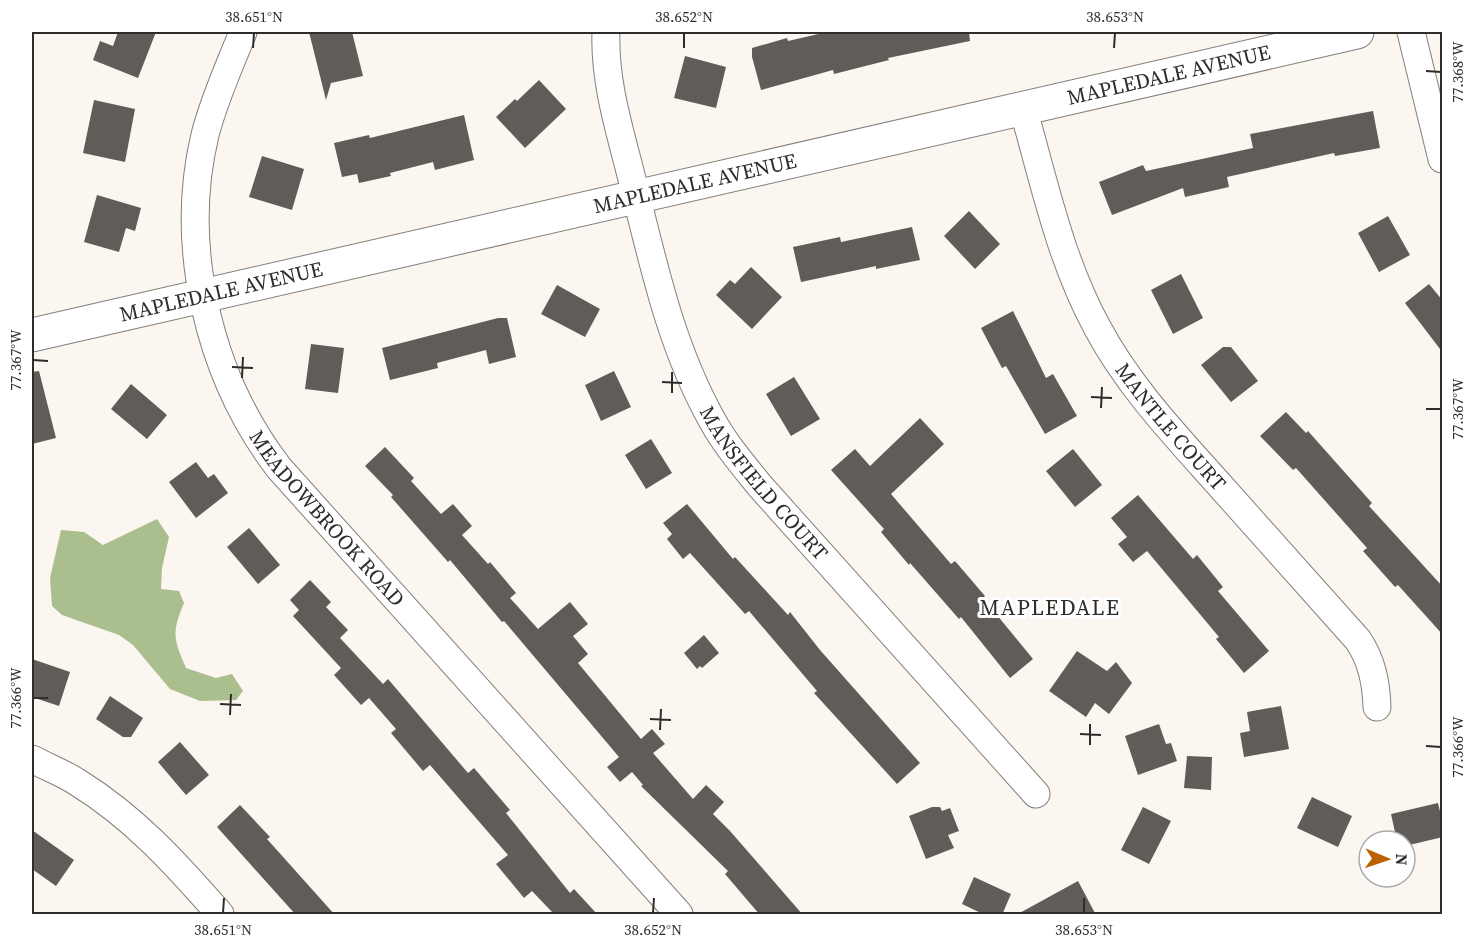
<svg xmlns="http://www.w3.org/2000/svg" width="1474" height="946" font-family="'Source Serif 4',serif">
  <rect width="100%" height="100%" fill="#fcf6f1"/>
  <path fill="#aabe8e" d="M157,519L169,537L162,568L161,589L179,591L184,603C171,634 174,639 186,668L216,678L232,674L243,691L236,700L200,701L170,689L133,645L119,635L62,615L52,606L50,578L61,530L84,532L103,545Z"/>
  <path fill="#615c58" d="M118,32H156L138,78L93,60L100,41L113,46Z
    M309,32H352L363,76L331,83L326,100Z
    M827,32H969L970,41L888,58L889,60L834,74L833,70L761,90L752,57V48L787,38L788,41Z
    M685,56L726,67L716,108L674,98Z
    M539,80L566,109L525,148L496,117L515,99L517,101Z
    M94,100L135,109L125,162L83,153Z
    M1373,111L1380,148L1335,156L1334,153L1227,177L1229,187L1185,197L1183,188L1112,215L1099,182L1143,165L1146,171L1253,148L1250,134Z
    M464,115L474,160L435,170L433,162L390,173L391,176L359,183L357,174L342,177L334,143L369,135L370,138Z
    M262,156L304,169L292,210L249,197Z
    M97,195L141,208L135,231L126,228L119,252L84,242Z
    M969,211L1000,244L975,269L944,236Z
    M1388,216L1410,255L1379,272L1358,233Z
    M912,227L920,260L876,269V266L801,282L793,247L840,237L841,242Z
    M751,267L782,297L752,329L716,295L730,280L735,284Z
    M1181,274L1203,318L1173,334L1151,290Z
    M1429,284L1443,301V353L1405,303Z
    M557,285L600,309L585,337L541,314Z
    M1013,311L1046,378L1053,374L1077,416L1045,434L1006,366L1002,368L981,328Z
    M498,318H507L516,357L489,364L486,350L437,363L438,368L390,380L382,348Z
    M311,344L344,348L338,393L305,389Z
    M1223,347H1231L1258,381L1231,402L1201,365Z
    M39,371L56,438L32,444V372Z
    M614,371L631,407L601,421L585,385Z
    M794,377L820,419L791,436L766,394Z
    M131,384L167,415L147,439L111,409Z
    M1286,412L1306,433L1308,431L1372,503L1369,506L1443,587V635L1398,585L1395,587L1363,551L1367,548L1296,468L1293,470L1260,436Z
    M920,418L944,444L891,494L951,564L955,561L985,596L983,598L1033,659L1010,678L961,617L959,619L910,563L909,565L881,532L884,529L831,470L855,449L870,466Z
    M651,439L672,473L646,489L625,455Z
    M385,447L414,478L411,481L441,514L453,504L472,526L462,535L488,564L490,562L516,593L510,598L538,629L570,602L588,624L573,636L588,654L578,663L641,739L652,729L665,744L653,753L693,799L706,785L724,802L713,814L730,831L803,915H760L725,874L728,871L641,786L643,785L632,772L620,782L607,767L619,757L504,621L502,622L450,560L448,562L391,497L393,495L365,466Z
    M1073,449L1102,485L1075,507L1046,471Z
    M196,462L208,478L214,474L228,493L196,518L169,482Z
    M1138,495L1193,559L1197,555L1223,587L1218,591L1269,651L1244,673L1216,639L1219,637L1147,551L1133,562L1118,544L1127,537L1111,518Z
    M687,504L733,559L735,557L788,615L790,612L820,650L920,763L897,784L814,693L817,691L749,611L745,614L690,553L683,559L667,539L672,534L663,523Z
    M249,528L280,565L258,584L227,547Z
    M310,580L331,602L326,607L348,630L340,638L383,684L388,679L468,773L474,768L510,810L506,813L570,893L574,889L598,915H549L552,912L532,891L524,898L496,864L508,855L430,765L423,771L391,733L396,729L369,698L361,705L334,675L341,668L293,616L299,610L290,600Z
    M704,635L719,653L702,668L700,666L697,669L684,653Z
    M1077,651L1107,671L1116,662L1132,683L1109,714L1095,703L1086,717L1049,691Z
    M32,659L70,672L59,706L32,697Z
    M110,696L143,718L131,737H123L96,719Z
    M1281,706L1289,749L1244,757L1240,733L1250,731L1247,712Z
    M1159,724L1166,744L1171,743L1177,761L1138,775L1125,736Z
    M180,742L209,775L186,795L158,762Z
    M1187,756L1212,757L1211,790L1184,788Z
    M1312,797L1352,816L1338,847L1297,828Z
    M1438,803L1443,824V837L1405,846V841H1397L1391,814Z
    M240,805L270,837L267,839L335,915H296L217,827Z
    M932,807H940L942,811L950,808L959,831L948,835L954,848L926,859L909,816Z
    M1143,807L1171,821L1149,864L1121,850Z
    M32,830L74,860L56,886L32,869Z
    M974,877L1011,894L1002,915H985L962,904Z
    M1078,881L1096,915H1016Z"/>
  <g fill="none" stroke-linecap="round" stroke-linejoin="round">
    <g stroke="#847f7b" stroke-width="29">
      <g id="street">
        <path id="s1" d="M243,32C230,65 214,99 205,135C178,247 209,377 279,468L679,914"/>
        <path id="s2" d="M606,32C604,82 620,131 632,179C653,262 670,345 712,420C725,444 743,465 760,486L1036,794"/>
        <path d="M1411,32L1442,159"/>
        <path id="s3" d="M1023,108C1044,182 1060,259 1097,327C1127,384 1173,433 1216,481C1264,534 1311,587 1358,640C1372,661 1376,682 1377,707"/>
        <path d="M32,759C47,767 63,773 77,782C135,818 176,864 220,914"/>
      </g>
    </g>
    <g stroke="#847f7b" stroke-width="35">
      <g id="secondary">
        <path id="s4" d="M32,335L1357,32"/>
      </g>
    </g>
    <use href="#street" stroke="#fff" stroke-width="27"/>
    <use href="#secondary" stroke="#fff" stroke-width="33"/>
  </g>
  <path fill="none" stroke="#2f2d2b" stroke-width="2" d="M253,48L254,33M684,48V33M1114,48L1115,33M1426,71L1441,72M33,360L48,361M232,367L253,368M242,378L243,357M662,382L682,383M672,393V372M1091,397L1112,398M1101,408L1102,387M1426,409H1441M33,698H48M220,704L241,705M230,715L231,694M650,719L671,720M660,730L661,709M1080,734L1101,735M1090,745V724M1426,746L1441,747M223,913L224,898M653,913L654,898M1084,913V898"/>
  <g text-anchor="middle" stroke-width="6" stroke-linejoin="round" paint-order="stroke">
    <g font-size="21" fill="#2f2d2b" stroke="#fff">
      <text dy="7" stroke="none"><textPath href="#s4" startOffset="1166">MAPLEDALE AVENUE</textPath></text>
      <text dy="7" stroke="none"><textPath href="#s4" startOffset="680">MAPLEDALE AVENUE</textPath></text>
      <text dy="7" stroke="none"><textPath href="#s4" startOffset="194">MAPLEDALE AVENUE</textPath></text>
      <text dy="7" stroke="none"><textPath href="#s3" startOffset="356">MANTLE COURT</textPath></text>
      <text dy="7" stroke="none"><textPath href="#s2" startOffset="486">MANSFIELD COURT</textPath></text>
      <text dy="7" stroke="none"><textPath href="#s1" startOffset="531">MEADOWBROOK ROAD</textPath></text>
    </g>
    <g font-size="22" letter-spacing="1.5" fill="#2f2d2b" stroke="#fff">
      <text x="1050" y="615">MAPLEDALE</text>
    </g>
  </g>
  <rect width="1474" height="946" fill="none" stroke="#ffffff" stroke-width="66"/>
  <g transform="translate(1387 859) rotate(92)"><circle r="28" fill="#ffffff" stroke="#acabaa" stroke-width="1.5"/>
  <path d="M0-4.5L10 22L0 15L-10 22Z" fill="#bb6100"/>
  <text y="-9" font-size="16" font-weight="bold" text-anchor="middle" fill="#2f2d2b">N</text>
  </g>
  <rect x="33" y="33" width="1408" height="880" fill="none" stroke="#2f2d2b" stroke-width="2"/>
  <g font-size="15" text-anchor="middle" fill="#2f2d2b">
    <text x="254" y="22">38.651°N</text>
    <text x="684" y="22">38.652°N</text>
    <text x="1115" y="22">38.653°N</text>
    <text transform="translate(1458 72) rotate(-90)" y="5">77.368°W</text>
    <text transform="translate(16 360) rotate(-90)" y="5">77.367°W</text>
    <text transform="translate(1458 409) rotate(-90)" y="5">77.367°W</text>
    <text transform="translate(16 698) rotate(-90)" y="5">77.366°W</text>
    <text transform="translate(1458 747) rotate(-90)" y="5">77.366°W</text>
    <text x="223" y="935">38.651°N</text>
    <text x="653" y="935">38.652°N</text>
    <text x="1084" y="935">38.653°N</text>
  </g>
</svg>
